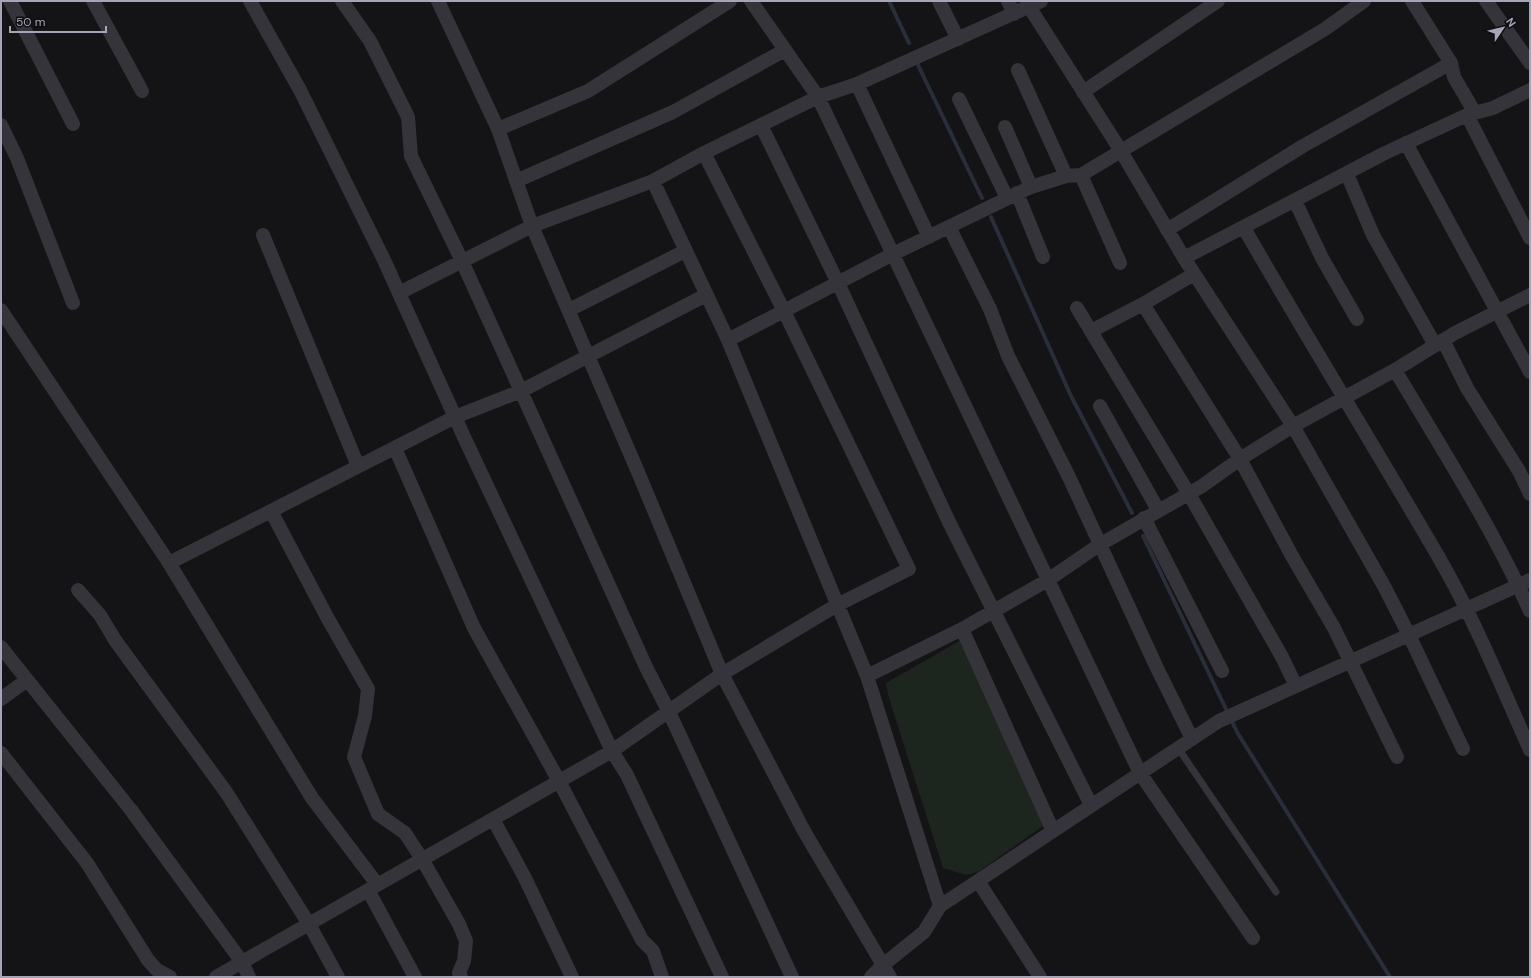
<svg xmlns="http://www.w3.org/2000/svg" width="1531" height="978" font-family="'DM Sans',sans-serif">
  <rect width="100%" height="100%" fill="#141315"/>
  <path fill="#1d251f" d="M961,640L1046,824L978,872L966,875L943,868L888,695L886,683Z"/>
  <g fill="none" stroke-linecap="round" stroke-linejoin="round">
    <path stroke="#282f3a" stroke-width="4" d="M889,1L909,43
      M918,65L982,198
      M991,217L1071,396L1132,513
      M1143,536L1237,732L1390,977"/>
    <path stroke="#34343a" stroke-width="7" d="M1178,748L1276,892"/>
    <path stroke="#34343a" stroke-width="14" d="M10,1L73,124
      M93,1L142,91
      M250,1L300,90L384,260L464,437L612,751L627,775L722,977
      M342,1L370,41L408,117L411,156L462,261L646,667L669,712L792,977
      M438,1L498,129L532,226L638,472L722,674L804,831L890,977
      M751,1L818,97L1140,773L1253,938
      M939,1L958,39
      M1008,1L1014,14
      M1364,1L1325,29L1121,151L1184,258L1293,426L1384,586L1409,635L1463,749
      M1412,1L1451,63L1454,77L1475,113
      M1486,1L1530,63
      M1018,70L1066,176
      M857,84L929,237
      M1083,92L1218,1
      M959,99L1007,198
      M1467,115L1530,238
      M1,125L17,158L73,303
      M761,125L838,283L949,522L1091,805
      M1005,127L1031,187
      M498,129L588,91L730,1
      M1406,143L1530,372
      M1347,174L1373,235L1435,345
      M1081,175L1120,263
      M516,181L673,112L785,50
      M653,181L728,340L867,676L940,906
      M1017,193L1043,257
      M1295,201L1322,258L1357,319
      M949,227L990,309L1008,356L1069,477L1156,666L1192,739
      M1244,228C1307,338 1374,446 1438,556C1474,618 1501,685 1530,750
      M1167,230L1303,146L1451,63
      M263,235L358,466
      M1184,258L1385,153L1467,115L1493,108L1530,90
      M399,293L532,226L653,181L704,153L818,97L857,84L1041,1
      M1143,304L1240,459L1292,556L1334,628L1397,757
      M1077,308L1189,494L1282,657L1296,686
      M1,310L169,563L312,798L377,884
      M569,310L685,251
      M1091,331L1143,304L1194,274
      M728,340L893,254L1031,187L1066,176L1081,175L1121,151L1030,8
      M1443,340L1467,388L1519,471L1530,494
      M1395,370C1442,449 1492,527 1530,611
      M1100,406L1158,510
      M395,448L474,628L559,781L642,940L653,951L662,977
      M271,511L327,617L368,689L365,716L354,757L378,814L405,833L422,859L459,924L466,941L464,961L459,973L461,977
      M1144,518L1222,671
      M169,563L455,417L521,391L706,295
      M78,590L100,615L115,640L226,792L309,924L338,977
      M962,629L1053,831
      M1,647L131,810L242,962L249,977
      M867,676L962,629L1048,580L1099,545L1202,486L1240,459L1293,426L1395,370L1455,333L1530,295
      M1,699L27,680
      M1,753L87,863L148,960L157,970L170,977
      M493,819L525,878L572,977
      M978,881L1040,977
      M368,890L415,977
      M216,977L612,751L722,674L837,605L909,569L784,311L704,153
      M871,977L883,965L924,932L940,906L1219,721L1530,580"/>
  </g>
  <rect width="1531" height="978" fill="none" stroke="#a4a6b7" stroke-width="4"/>
  <g transform="translate(1503 28) rotate(55)" stroke="#0f0e10" stroke-width="3" paint-order="stroke">
  <path d="M0-3L7 15L0 10L-7 15Z" fill="#a4a6b7"/>
  <text y="-6" font-size="11" font-weight="bold" text-anchor="middle" fill="#a4a6b7">N</text>
  </g>
  <path d="M10 26v6h96v-6" fill="none" stroke="#a4a6b7" stroke-width="2"/>
  <text x="16" y="26" font-size="12" fill="#a4a6b7" stroke="#0f0e10" stroke-width="3" paint-order="stroke">50 m</text>
</svg>
